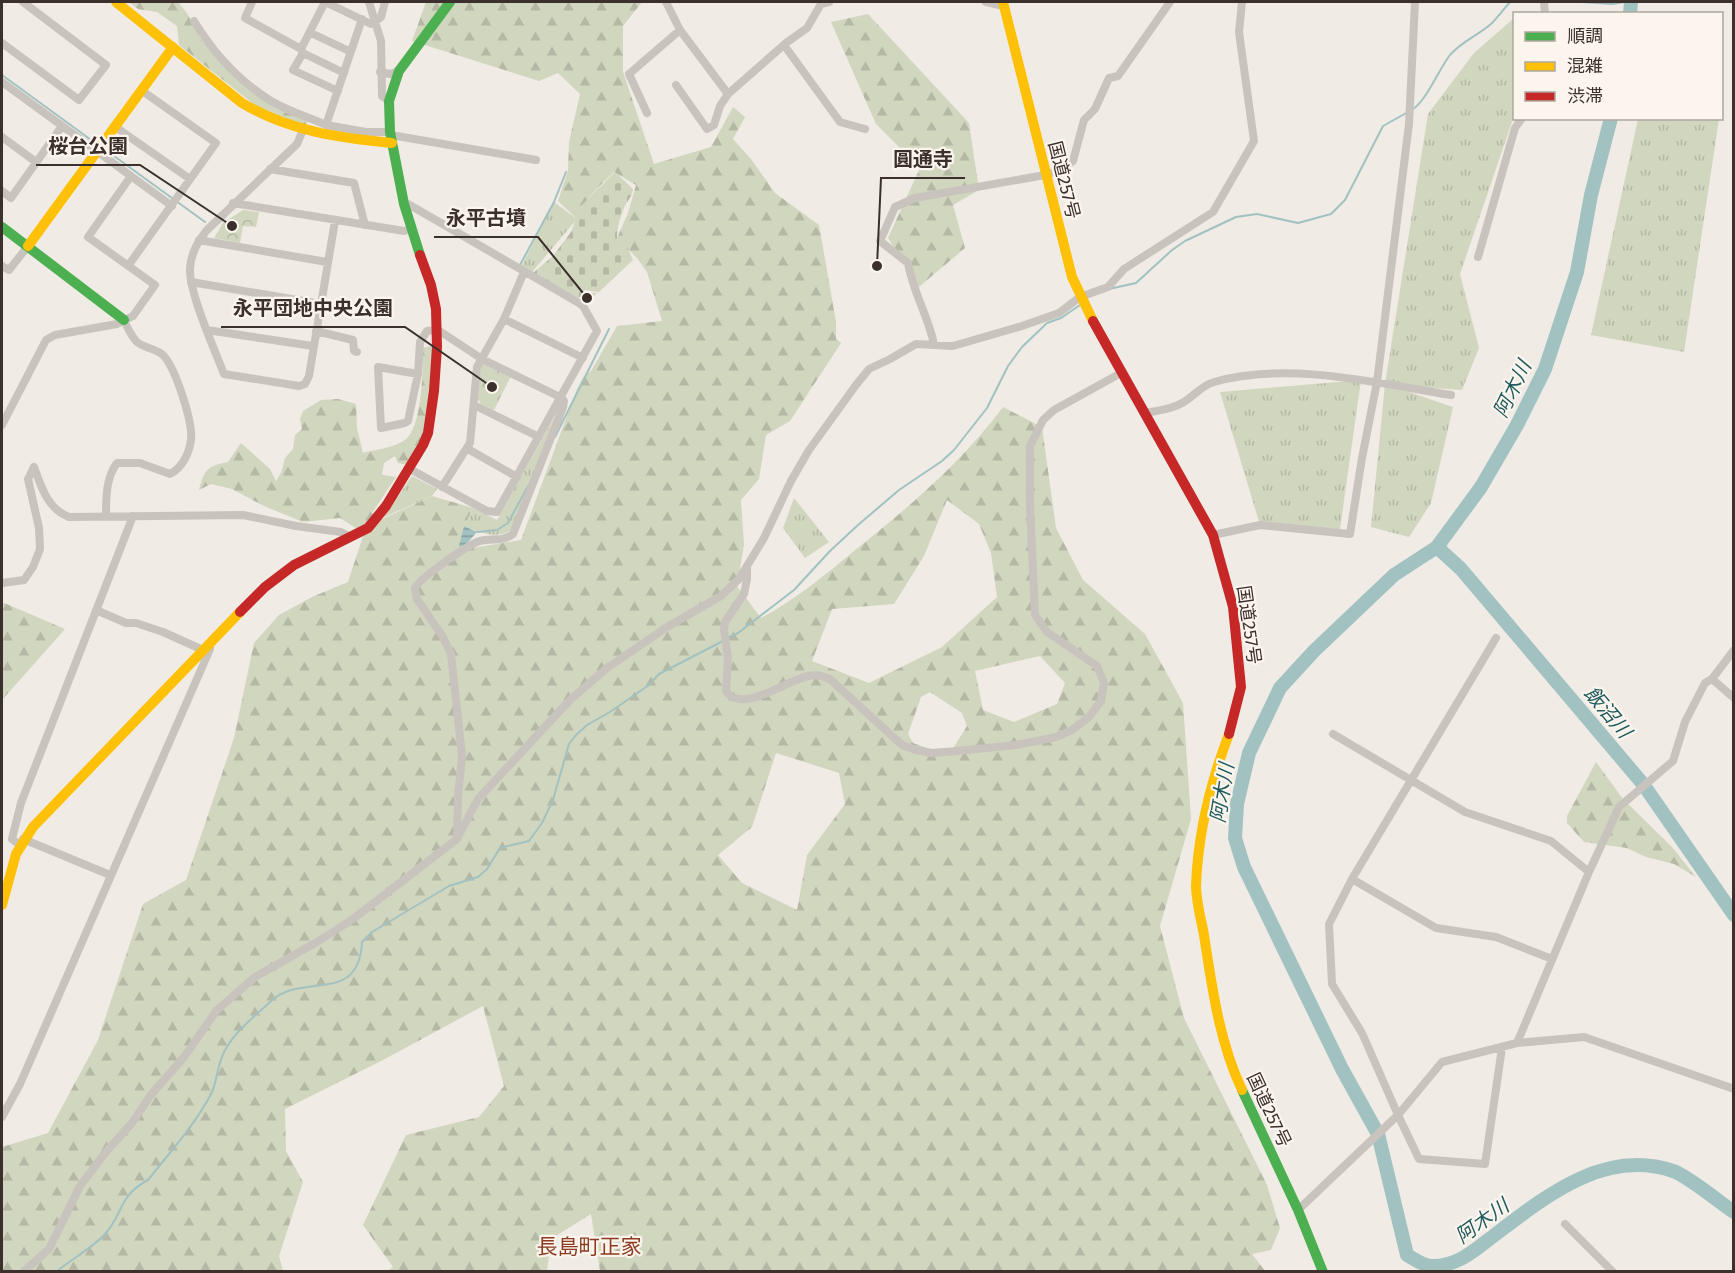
<svg xmlns="http://www.w3.org/2000/svg" width="1735" height="1273" font-family="'Fira Sans','Noto Sans JP',sans-serif">
  <defs>
    <pattern id="grass-tufts" width="24" height="20" patternUnits="userSpaceOnUse" patternTransform="scale(1.5)"><rect width="24" height="20" fill="#d1d6bf"/><path d="M3 7l-1-3M5 7V3M7 7l1-3M15 17l-1-3M17 17v-4M19 17l1-3" fill="none" stroke="#b4b8a4"/></pattern>
    <pattern id="forest-firs" width="22" height="20" patternUnits="userSpaceOnUse" patternTransform="scale(1.5)"><rect width="22" height="20" fill="#d1d6bf"/><path d="M5 1l3.5 6h-7zM16 11l3.5 6h-7z" fill="#b4b8a4"/></pattern>
    <pattern id="cemetery-stones" width="16" height="16" patternUnits="userSpaceOnUse" patternTransform="scale(1.5)"><rect width="16" height="16" fill="#d1d6bf"/><path d="M2 7V4a2 2 0 0 1 4 0v3zM10 15v-3a2 2 0 0 1 4 0v3z" fill="#b4b8a4"/></pattern>
    <pattern id="park-crowns" width="20" height="18" patternUnits="userSpaceOnUse" patternTransform="scale(1.5)"><rect width="20" height="18" fill="#d1d6bf"/><path d="M2 6a3 3 0 1 1 6 0M12 15a3 3 0 1 1 6 0" fill="none" stroke="#b4b8a4"/></pattern>
    <pattern id="water-rules" width="6" height="5" patternUnits="userSpaceOnUse" patternTransform="scale(1.5)"><rect width="6" height="5" fill="#a1c2c1"/><path d="M0 2.5h6" fill="none" stroke="#849e9d"/></pattern>
  </defs>
  <rect width="100%" height="100%" fill="#f0ebe5"/>
  <path fill="url(#grass-tufts)" d="M1514,18V116L1460,274L1479,348L1462,390L1388,385L1453,407L1431,503L1409,537L1371,527L1385,384L1428,114L1474,53Z
    M1638,119H1719L1684,352L1591,335Z
    M554,202L577,219L532,272L521,267Z
    M1361,380L1340,529L1260,525L1220,392Z
    M555,416L513,529C496,540 481,533 464,526L473,508L497,520Z
    M412,476L437,489L432,496L384,517Z
    M794,498L829,542L805,558L783,528Z"/>
  <path fill="url(#forest-firs)" fill-rule="evenodd" d="M129,2H178L187,13L201,39L226,67L308,121L305,126L256,106L179,45L177,26L157,12L138,9Z
    M426,2H642L623,26V72L654,164L711,147L733,107L745,117L733,139L751,159L775,193L819,225L836,322V339L841,343L790,421L766,435L759,479L741,500L744,545L737,586L761,618C795,600 825,575 854,551C908,508 962,462 1003,407L1042,427L1056,528L1083,580L1145,634L1183,703L1191,819L1160,926L1184,1018L1267,1185L1280,1228L1271,1250L1252,1254L1265,1271H600L591,1214L551,1239L547,1271H387L393,1267L363,1225L406,1135L479,1117L504,1086L483,1006L383,1060L285,1109L286,1151L303,1182L279,1256L283,1271L2,1272V1147L48,1133L98,1040L143,904L186,880L234,738L254,643L279,615L312,597L348,582L364,533L340,518L303,522L264,506L232,489L211,484L199,490C204,470 207,466 228,462L241,443L270,469L276,481L281,473L285,458L293,449L295,435L302,429L300,419L303,411L321,400L338,399L356,404L357,428L363,453C376,449 397,448 407,438C422,424 423,369 423,348L434,345L426,429L408,465L398,463L395,456L384,463L382,475L396,477L372,513L382,519L432,496L473,508L464,526L460,550L521,540L577,389L584,376L591,371L617,326L662,321L647,272L637,258L617,238L628,213L636,185L614,172C599,187 584,199 577,219L558,201L568,170L569,142L580,94L558,73L539,81L412,41ZM947,500L979,524L991,553L997,597L942,647L869,683L812,661L832,609L894,604L924,556ZM1040,656L1065,683L1057,704L1014,722L983,710L975,671ZM930,692L962,713L967,726L952,750L941,753L913,743L908,734L921,697ZM776,753L839,773L845,804L807,855L797,910L742,883L718,855L752,827Z
    M868,14L969,123L979,190L953,205L965,248L919,287L888,238L920,168L876,124L831,22Z
    M2,602L65,629L2,700Z
    M1596,762L1623,799L1672,847L1696,877L1674,864L1646,857L1627,848L1584,842L1567,823V816Z"/>
  <path fill="url(#cemetery-stones)" d="M615,172L633,189C632,197 627,201 624,208C620,218 617,227 617,238L627,247L633,260L599,292L584,290L583,294L585,292L597,293L588,301L582,302V296L578,298L533,273L553,256L571,232L581,206Z"/>
  <path fill="url(#park-crowns)" d="M243,210L259,212L256,227L243,226L240,243L214,238L223,223Z
    M487,363L512,374L494,410L481,404L478,399L481,365Z"/>
  <path fill="url(#water-rules)" d="M464,526L477,532L463,548L459,546Z"/>
  <g fill="none" stroke-linecap="round" stroke-linejoin="round">
    <path stroke="#a1c2c1" stroke-width="2" d="M1583,2L1612,4L1625,2
      M2,75L98,145
      M1413,109C1426,101 1439,69 1450,55C1462,41 1479,35 1492,23C1498,17 1504,9 1510,2
      M103,148L205,222
      M520,265L554,202L566,172
      M1109,289L1136,283L1172,250L1185,241L1236,217L1257,214L1298,223L1331,214L1345,200L1383,126L1408,112
      M555,437L609,329
      M477,532L497,530L508,523L528,486
      M728,638L738,633L794,590L830,551L858,525L899,490L942,461L954,450L987,408L1008,366L1022,347L1047,323L1061,318L1080,305
      M56,1272C69,1261 95,1246 105,1234C124,1213 118,1196 148,1180C170,1152 196,1124 212,1092C217,1081 217,1068 222,1057C230,1035 253,1018 270,1002C302,971 359,1006 362,942L372,932L449,886L478,877L487,869L500,848L529,841L542,823L553,800L569,744L576,735L587,725L610,712L649,685L659,674L723,641"/>
    <path stroke="#a1c2c1" stroke-width="14" d="M1630,14L1631,2
      M1611,118L1591,195L1577,272L1545,369L1517,425L1481,487L1437,547L1394,575L1314,651L1280,688L1249,753L1237,804L1235,838L1244,867L1342,1069L1378,1134L1407,1255C1414,1259 1424,1266 1431,1266C1458,1267 1476,1249 1496,1234C1546,1196 1605,1148 1673,1171C1688,1176 1719,1202 1734,1212
      M1437,547L1461,569L1643,784L1734,915"/>
    <path stroke="#c9c3be" stroke-width="8" d="M252,2L245,18L301,49
      M325,2L301,49L303,53L293,70L338,91
      M325,2L371,24L375,22
      M369,2L381,41L382,96L389,101
      M666,2L680,30L728,94
      M986,2L1004,6
      M1544,2L1545,14
      M362,19L326,125L366,132H390
      M194,21C213,52 239,81 271,101C288,111 308,117 326,125
      M375,22L381,17L385,2
      M311,33L349,51
      M2,43L79,100L106,65L23,2
      M784,45L840,122L865,129
      M303,53L344,73
      M380,72L390,74L399,71
      M2,82L172,206
      M676,85L707,129L714,125L720,106L728,94L786,43L807,28L821,4L829,2
      M647,113L629,74L680,30
      M114,126L190,179
      M303,130L297,144L207,230C197,242 191,253 190,268C189,293 214,348 224,374L299,386L305,384L309,376L335,221
      M391,135L536,160
      M2,137L36,162
      M270,169L354,183L365,225
      M2,191L11,198L62,126
      M233,203L404,231L411,229
      M404,204H408L579,303L583,306L597,331L497,512L487,511L408,468
      M199,240L327,262
      M1478,257L1515,128L1522,118
      M2,266L9,270L28,246
      M128,266L216,143L141,90
      M191,282L321,304
      M504,319L583,358
      M207,330L313,346
      M316,331L353,340L354,351L357,352
      M934,344C928,316 913,292 908,263L880,241L895,207L915,198L1045,175L1060,170L1073,161L1084,120L1095,109L1109,78L1118,76L1170,2
      M418,374L378,367L381,428L405,423L408,421L418,374L420,342L427,331L438,330L482,359L562,398
      M474,405L539,437
      M1144,413C1157,411 1172,409 1184,402C1195,395 1201,386 1214,382C1288,361 1376,383 1451,395
      M2,425L46,340L55,335L117,324L133,316L155,285L88,237L131,176
      M468,449L517,477
      M34,467C41,487 48,509 69,517L243,515L296,526L341,532L349,536
      M442,487L470,443L477,367L504,319L524,272
      M106,516C106,498 106,477 117,463H140L170,474C182,468 189,454 191,440C193,422 176,370 164,356C157,348 142,348 136,341C131,335 127,327 124,320
      M1213,535L1260,525L1350,534L1362,458L1377,382L1409,124L1415,2
      M747,567V579L744,594L725,622L724,630L728,658L726,691C741,715 787,680 808,676C816,674 824,676 831,680L902,745L916,750L932,753L957,751L1016,745L1056,737L1072,730L1089,717L1101,701L1104,683L1097,666L1047,632L1035,615L1030,505V446L1043,420L1054,410L1121,373
      M2,583L24,580L33,567L40,549L39,528L28,479L34,467
      M96,610L126,623H136L163,632L203,650
      M1496,638L1352,879L1329,924L1332,984L1362,1033L1398,1115L1419,1159L1485,1164L1502,1048
      M1712,679L1734,698
      M1333,734L1465,812L1551,841L1589,872
      M457,838L458,797L462,756L451,654L443,637L417,599L415,588C420,578 465,547 477,542C490,537 501,543 513,534L563,407L564,401L562,398
      M23,839L110,875
      M20,845L12,839L21,803L133,516
      M1352,879L1436,928L1496,937L1552,959
      M1517,1043L1589,872L1619,807L1673,761L1685,722L1705,683L1712,679L1734,650
      M2,1117L20,1084L210,649V644
      M1298,1210L1398,1115L1442,1062L1517,1043L1584,1037L1734,1089
      M1565,1224L1613,1272
      M23,1272L49,1249L80,1186L105,1153L132,1123L150,1096L184,1057L217,1010L255,977L317,942L353,919L457,839L478,799L570,700L607,668L667,627L721,596L739,579L764,538L791,481L809,450L856,385L869,369L890,359L916,344L953,346L1022,326L1059,313L1080,297L1108,287L1124,269L1213,212L1254,141L1239,32L1242,2"/>
    <path stroke="#4caf50" stroke-width="10" d="M2,227L124,320
      M420,255L404,204L390,132L389,101L399,71L450,2
      M1242,1090L1298,1210L1323,1272"/>
    <path stroke="#ffc107" stroke-width="10" d="M116,2L242,103C289,131 339,138 392,143
      M1003,2L1072,277L1093,321
      M28,246L173,47
      M1229,734C1211,781 1198,835 1196,885C1196,901 1201,919 1204,935C1212,987 1219,1041 1242,1090
      M2,905L16,854L33,827L240,612"/>
    <path stroke="#c62828" stroke-width="10" d="M1093,321L1213,535L1233,607L1241,687L1229,734
      M240,612L265,587L294,565L368,528L386,506L423,445L428,433L434,391L437,347L436,309L431,285L420,255"/>
  </g>
  <g text-anchor="middle" stroke-width="4.5" stroke-linejoin="round" paint-order="stroke">
    <g font-size="18" fill="#3b302b" stroke="#fbf5ee">
      <text transform="translate(1064 180) rotate(76)" y="6">国道257号</text>
      <text transform="translate(1249 625) rotate(82)" y="6">国道257号</text>
      <text transform="translate(1269 1110) rotate(65)" y="6">国道257号</text>
    </g>
    <g font-size="20" font-style="italic" fill="#1f5a5e" stroke="#fbf5ee">
      <text transform="translate(1512 389) rotate(-64)" y="7">阿木川</text>
      <text transform="translate(1608 712) rotate(50)" y="7">飯沼川</text>
      <text transform="translate(1222 793) rotate(-81)" y="7">阿木川</text>
      <text transform="translate(1482 1221) rotate(-36)" y="7">阿木川</text>
    </g>
    <g font-size="21" fill="#8c3b22" stroke="#fbf5ee">
      <text x="589" y="1254">長島町正家</text>
    </g>
  </g>
  <path fill="none" stroke="#3b302b" stroke-width="2" d="M232 226L140 165H36M877 266L881 178H965M587 298L538 237H434M492 387L405 327H221"/>
  <g fill="#3b302b" stroke="#fbf5ee" stroke-width="2">
    <circle cx="232" cy="226" r="6"/>
    <circle cx="877" cy="266" r="6"/>
    <circle cx="587" cy="298" r="6"/>
    <circle cx="492" cy="387" r="6"/>
  </g>
  <g font-size="20" text-anchor="middle" font-weight="bold" fill="#3b302b" stroke="#fbf5ee" stroke-width="4.5" stroke-linejoin="round" paint-order="stroke">
    <text x="88" y="153">桜台公園</text>
    <text x="923" y="166">圓通寺</text>
    <text x="486" y="225">永平古墳</text>
    <text x="313" y="315">永平団地中央公園</text>
  </g>
  <rect width="1735" height="1273" fill="none" stroke="#3b302b" stroke-width="6"/>
  <rect x="1513" y="12" width="210" height="108" fill="#fbf5ee" stroke="#aea6a0" stroke-width="1.5"/>
  <rect x="1525" y="32" width="30" height="9" fill="#4caf50" stroke="#aea6a0" stroke-width="1.5"/>
  <text x="1567" y="42" font-size="18" fill="#3b302b">順調</text>
  <rect x="1525" y="62" width="30" height="9" fill="#ffc107" stroke="#aea6a0" stroke-width="1.5"/>
  <text x="1567" y="72" font-size="18" fill="#3b302b">混雑</text>
  <rect x="1525" y="92" width="30" height="9" fill="#c62828" stroke="#aea6a0" stroke-width="1.5"/>
  <text x="1567" y="102" font-size="18" fill="#3b302b">渋滞</text>
</svg>
